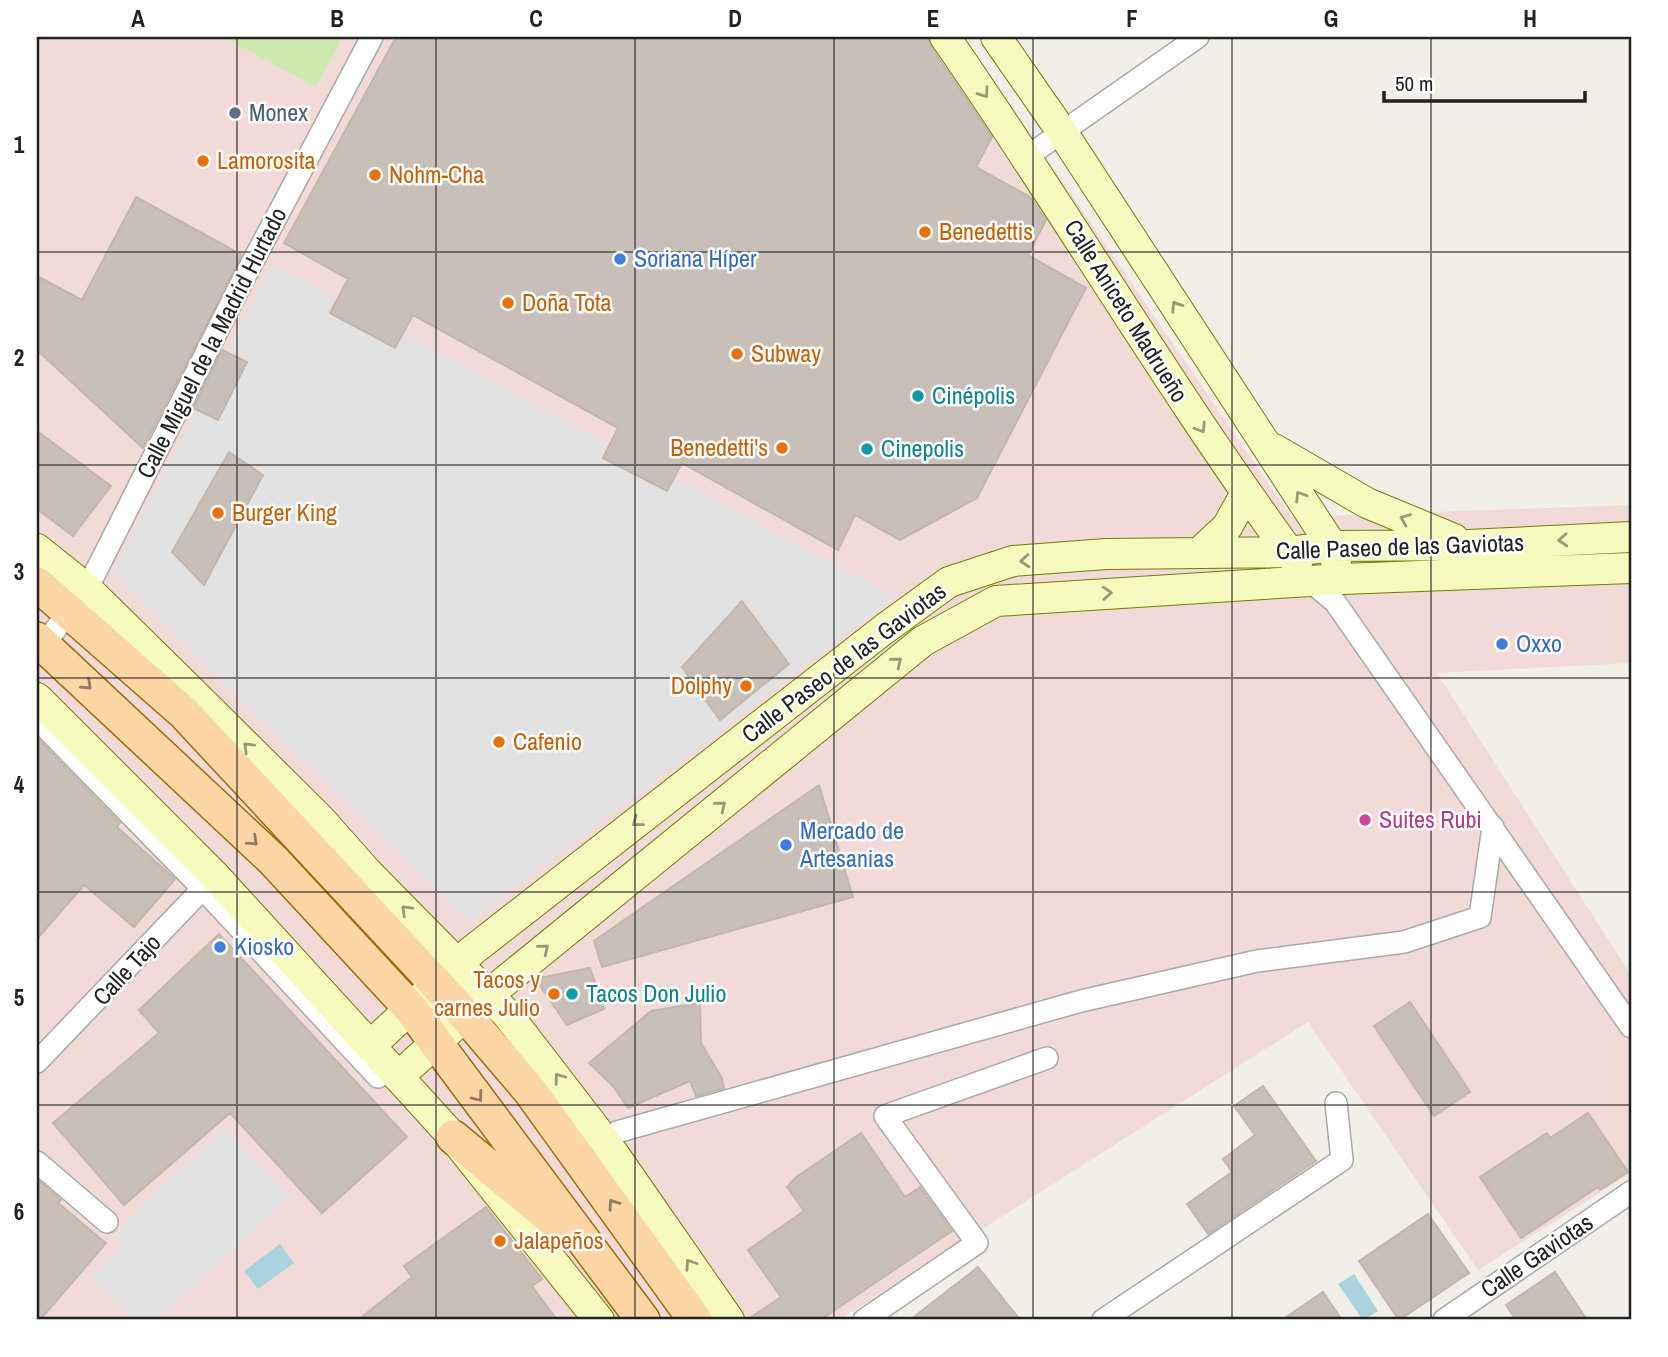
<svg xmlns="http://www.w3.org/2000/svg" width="1668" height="1357" font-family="'Archivo Narrow',sans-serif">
  <rect width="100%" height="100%" fill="#f2efe9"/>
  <path fill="#f2dad9" d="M37,37H222L316,86L343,37H964L1291,517L1631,505V663L1437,673L1631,975V1173L1478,1270L1308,1022L839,1320H37Z"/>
  <path fill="#cdebb0" d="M222,37H343L316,87Z"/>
  <path fill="#e2e2e2" d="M272,264L896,597L469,922L112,573Z
    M225,1128L290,1196L157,1320H132L90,1276L122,1246L112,1234Z"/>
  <path fill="#aad3df" d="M280,1244L294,1263L258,1289L244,1271Z
    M1354,1274L1378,1311L1363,1320L1338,1284Z"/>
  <path fill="#c7bfb8" stroke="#c4b6ab" stroke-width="2" d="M396,37H928L931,47L992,137L976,167L1030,197L1046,220L1028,255L1086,288L977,498L900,540L855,515L838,550L682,463L667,491L603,458L618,428L413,315L395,348L330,313L348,279L284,243Z
    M136,197L242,255L143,448L37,350V276L82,300Z
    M222,350L247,362L218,420L193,408Z
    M37,431L111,486L73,536L37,509Z
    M229,452L263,475L204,585L172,552Z
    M742,601L789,664L720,720L682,667Z
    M37,738L120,823L117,827L175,879L134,927L84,885L37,939Z
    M819,785L853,897L602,967L594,941Z
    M219,934L407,1137L322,1213L230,1113L124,1205L53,1123L159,1033L139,1010Z
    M590,968L604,1009L567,1025L535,979Z
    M1410,1002L1470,1092L1434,1116L1374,1026Z
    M700,1003L701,1043L722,1078L724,1088L696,1096L690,1081L628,1108L613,1086L589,1063L651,1011Z
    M1263,1086L1316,1161L1208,1234L1187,1204L1232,1172L1223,1159L1255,1135L1234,1106Z
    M1588,1113L1628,1172L1600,1190L1598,1187L1521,1238L1480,1177L1547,1133L1550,1138Z
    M861,1133L905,1197L920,1187L952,1231L820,1320H747L781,1297L748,1250L804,1211L787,1187L795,1178Z
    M37,1179L61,1200L58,1203L106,1243L40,1320H37Z
    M486,1207L542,1279L532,1286L557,1320H358L412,1277L404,1266Z
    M1428,1214L1469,1273L1399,1320L1359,1261Z
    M978,1267L1020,1320H910Z
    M1555,1272L1587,1320H1516L1506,1305Z
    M1323,1292L1342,1320H1282Z"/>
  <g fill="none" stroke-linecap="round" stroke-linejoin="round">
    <g stroke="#a9a9a9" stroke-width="24">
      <path id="street" d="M1028,156L1198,37
        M1311,582L1335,602L1631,1027
        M37,653L87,589L243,280L372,37
        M37,719L203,889L378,1077
        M37,1062L212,879
        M604,1140L617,1132L1081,1001L1257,961L1404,942L1480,917L1493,827
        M37,1162L107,1222
        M864,1320L977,1243L885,1116L1047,1058
        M1103,1320L1342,1160L1336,1103
        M1444,1320L1631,1192"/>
    </g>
    <g stroke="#707d05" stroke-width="32">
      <path id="secondary" d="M945,37C1065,210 1172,393 1297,563
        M996,37L1062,132L1332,546L1336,561
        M1274,449L1367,503L1454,539
        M37,549L87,589L200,700L321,820L368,873L507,1014L604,1140L729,1320
        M1199,553L1227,527L1246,493
        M37,698L215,876L413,1093L453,1137L599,1320
        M370,1046L473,950L883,630L949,582L1013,561L1106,554L1289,552L1332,546L1468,545L1631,537
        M398,1077L488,995L923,641L996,601L1342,579L1631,568"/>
    </g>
    <g stroke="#a06b00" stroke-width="36">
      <path id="primary" d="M37,584L184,713L466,1016L530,1091L695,1320
        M37,639L273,860L410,1008L643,1320
        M453,1137L556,1222"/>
    </g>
    <use href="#street" stroke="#fff" stroke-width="21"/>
    <use href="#secondary" stroke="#f7fabf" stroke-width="30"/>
    <use href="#primary" stroke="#fcd6a4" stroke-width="33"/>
  </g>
  <defs><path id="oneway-chevron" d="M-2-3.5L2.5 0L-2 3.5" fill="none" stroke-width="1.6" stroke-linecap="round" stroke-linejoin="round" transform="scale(1.75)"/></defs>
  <g stroke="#979978">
    <use href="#oneway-chevron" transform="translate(984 93) rotate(55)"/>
    <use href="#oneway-chevron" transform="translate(1176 306) rotate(-123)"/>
    <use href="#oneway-chevron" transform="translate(1201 428) rotate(58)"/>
    <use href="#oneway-chevron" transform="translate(1300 496) rotate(-122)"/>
    <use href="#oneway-chevron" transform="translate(1405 519) rotate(-158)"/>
    <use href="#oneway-chevron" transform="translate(1563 540) rotate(177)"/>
    <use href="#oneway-chevron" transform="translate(1025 561) rotate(175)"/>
    <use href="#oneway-chevron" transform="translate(1107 593) rotate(-4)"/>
    <use href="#oneway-chevron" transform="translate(897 662) rotate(-39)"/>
    <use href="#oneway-chevron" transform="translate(248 747) rotate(-135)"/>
    <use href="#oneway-chevron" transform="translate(721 806) rotate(-39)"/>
    <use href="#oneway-chevron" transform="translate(637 822) rotate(142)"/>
    <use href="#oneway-chevron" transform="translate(406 910) rotate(-136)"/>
    <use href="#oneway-chevron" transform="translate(544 949) rotate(-39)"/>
    <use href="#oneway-chevron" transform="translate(559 1078) rotate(-126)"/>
    <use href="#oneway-chevron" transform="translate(690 1264) rotate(-124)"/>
  </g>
  <g stroke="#8f7c63">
    <use href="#oneway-chevron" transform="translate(87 685) rotate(43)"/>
    <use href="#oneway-chevron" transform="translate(253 841) rotate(43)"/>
    <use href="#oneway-chevron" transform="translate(478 1097) rotate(53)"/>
    <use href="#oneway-chevron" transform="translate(613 1204) rotate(-125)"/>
  </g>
  <path fill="none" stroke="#222" stroke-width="2" stroke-opacity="0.55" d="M237,37V1320M436,37V1320M635,37V1320M834,37V1320M1033,37V1320M1232,37V1320M1431,37V1320M37,252H1631M37,465H1631M37,678H1631M37,892H1631M37,1105H1631"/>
  <circle fill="#5c6f8a" stroke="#fff" stroke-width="2.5" cx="235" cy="113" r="7"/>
  <g fill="#e8710a" stroke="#fff" stroke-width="2.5">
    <circle cx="203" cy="161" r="7"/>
    <circle cx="375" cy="175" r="7"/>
    <circle cx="925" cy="232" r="7"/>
    <circle cx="508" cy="303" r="7"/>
    <circle cx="737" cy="354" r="7"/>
    <circle cx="782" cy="448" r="7"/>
    <circle cx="218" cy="513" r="7"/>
    <circle cx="746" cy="686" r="7"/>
    <circle cx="499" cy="742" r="7"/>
    <circle cx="554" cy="994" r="7"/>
    <circle cx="500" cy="1241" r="7"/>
  </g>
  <g fill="#3f7fe0" stroke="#fff" stroke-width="2.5">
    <circle cx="620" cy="259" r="7"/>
    <circle cx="1502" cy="644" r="7"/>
    <circle cx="786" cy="845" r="7"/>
    <circle cx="220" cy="947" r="7"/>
  </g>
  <g fill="#0f9aa8" stroke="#fff" stroke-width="2.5">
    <circle cx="918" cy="396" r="7"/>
    <circle cx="867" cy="449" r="7"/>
    <circle cx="572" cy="994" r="7"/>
  </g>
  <circle fill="#d1479c" stroke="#fff" stroke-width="2.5" cx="1365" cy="820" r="7"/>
  <g text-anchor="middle" stroke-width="5" stroke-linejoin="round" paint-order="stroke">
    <g font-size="24" fill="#4e5e75" stroke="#fff" text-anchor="start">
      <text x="249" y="121">Monex</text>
    </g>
    <g font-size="24" fill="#c56008" stroke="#fff" text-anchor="start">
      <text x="217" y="169">Lamorosita</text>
      <text x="389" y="183">Nohm-Cha</text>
      <text x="939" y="240">Benedettis</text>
      <text x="522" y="311">Doña Tota</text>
      <text x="751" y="362">Subway</text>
      <text x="768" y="456" text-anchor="end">Benedetti's</text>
      <text x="232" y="521">Burger King</text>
      <text x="732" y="694" text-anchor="end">Dolphy</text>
      <text x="513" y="750">Cafenio</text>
      <text x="540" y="988" text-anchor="end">Tacos y<tspan x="540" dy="28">carnes Julio</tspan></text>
      <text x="514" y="1249">Jalapeños</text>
    </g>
    <g font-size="24" fill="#366cbe" stroke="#fff" text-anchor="start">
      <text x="634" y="267">Soriana Híper</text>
      <text x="1516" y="652">Oxxo</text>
      <text x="800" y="839">Mercado de<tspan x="800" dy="28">Artesanias</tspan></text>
      <text x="234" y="955">Kiosko</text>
    </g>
    <g font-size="24" fill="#222" stroke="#fff">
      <text transform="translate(1126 311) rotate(58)" y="8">Calle Aniceto Madrueño</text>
      <text transform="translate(212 343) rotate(-63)" y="8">Calle Miguel de la Madrid Hurtado</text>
      <text transform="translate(1400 547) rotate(-2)" y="8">Calle Paseo de las Gaviotas</text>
      <text transform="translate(844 663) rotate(-37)" y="8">Calle Paseo de las Gaviotas</text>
      <text transform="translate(127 970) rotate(-47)" y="8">Calle Tajo</text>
      <text transform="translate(1537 1256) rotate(-34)" y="8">Calle Gaviotas</text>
    </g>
    <g font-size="24" fill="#0d838f" stroke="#fff" text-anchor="start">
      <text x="932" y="404">Cinépolis</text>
      <text x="881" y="457">Cinepolis</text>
      <text x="586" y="1002">Tacos Don Julio</text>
    </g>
    <g font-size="24" fill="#b23c85" stroke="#fff" text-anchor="start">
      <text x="1379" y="828">Suites Rubi</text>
    </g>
  </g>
  <rect width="1668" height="1357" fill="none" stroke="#ffffff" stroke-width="77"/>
  <path d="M1384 91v10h201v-10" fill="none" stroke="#222222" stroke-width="3.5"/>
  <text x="1395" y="91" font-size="21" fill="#222222" stroke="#ffffff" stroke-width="5" paint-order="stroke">50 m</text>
  <rect x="38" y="38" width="1592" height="1280" fill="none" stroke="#222" stroke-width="2.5"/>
  <g font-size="23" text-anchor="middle" font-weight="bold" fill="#222">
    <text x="138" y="27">A</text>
    <text x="337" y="27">B</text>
    <text x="536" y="27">C</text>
    <text x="735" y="27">D</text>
    <text x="933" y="27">E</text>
    <text x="1132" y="27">F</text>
    <text x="1331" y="27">G</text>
    <text x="1530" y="27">H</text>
    <text x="19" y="153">1</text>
    <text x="19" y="366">2</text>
    <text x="19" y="580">3</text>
    <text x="19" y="793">4</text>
    <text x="19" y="1006">5</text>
    <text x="19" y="1220">6</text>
  </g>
</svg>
